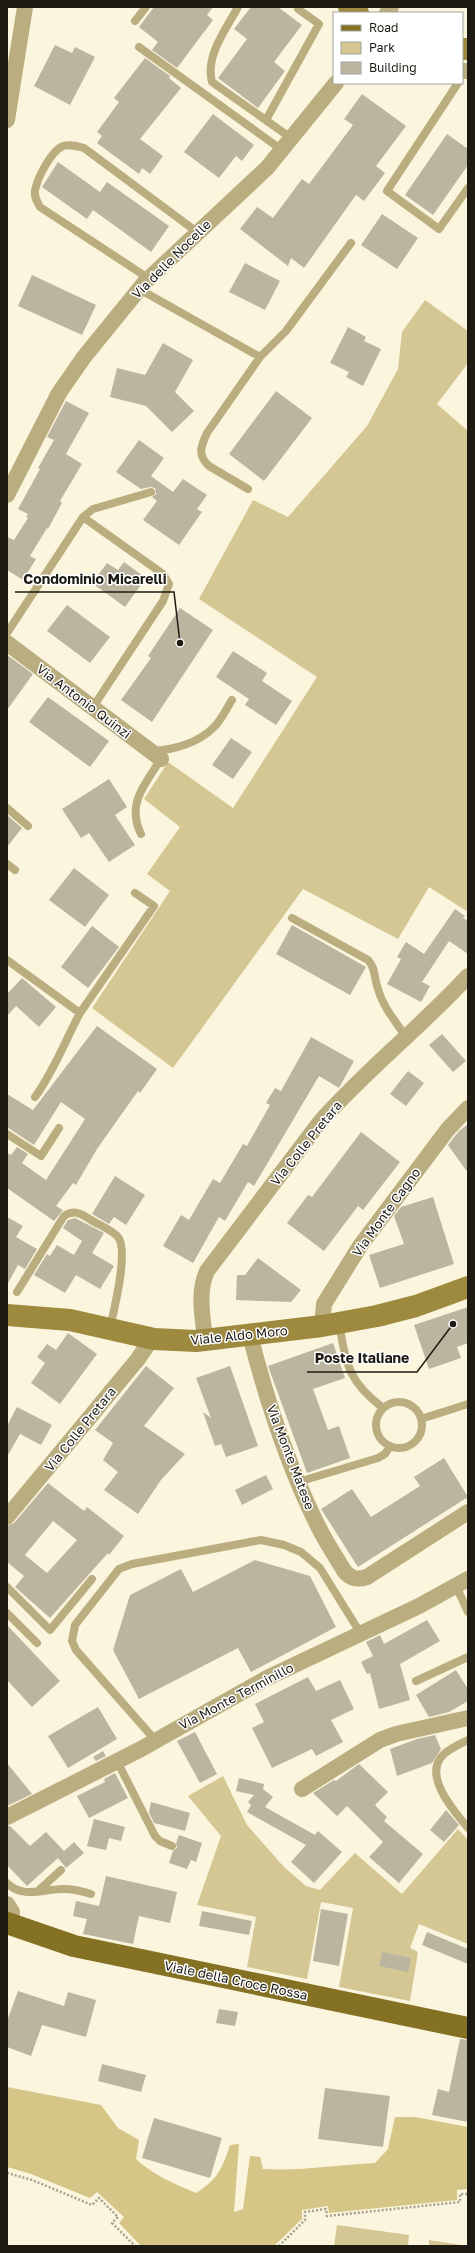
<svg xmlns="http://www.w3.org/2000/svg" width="475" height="2253" font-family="'Golos Text',sans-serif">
  <rect width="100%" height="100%" fill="#fbf5de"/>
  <path fill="#d4c794" d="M425,300L468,331V363L437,404L468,431V912L429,887L398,939L303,889L173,1068L92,1008L170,891L147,874L180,827L144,799L168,762L233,808L317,677L199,599L253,500L288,517L367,426L398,369L402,332Z
    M223,1776L247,1825L284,1867L306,1886L320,1890L355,1853L402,1894L458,1829L468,1840V1944L419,1924L410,1948L418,1952L410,2001L339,1987L353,1908L321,1902L307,1979L247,1967L256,1917L197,1905L221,1836L188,1796Z
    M337,2225L409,2235L408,2246H334Z
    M429,2240L468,2246H429Z"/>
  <path fill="#d5c586" d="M7,2087L101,2105L118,2128L139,2140L136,2159C153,2175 175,2184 196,2193C218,2179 222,2169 230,2145L239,2144L234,2212L243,2209L250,2156L260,2157L263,2169C301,2171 338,2165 375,2163L388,2149L395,2117H415L468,2127V2189L457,2190V2200L329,2213L328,2206L302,2210V2219L274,2246H141L119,2223L124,2217L97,2192L90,2198L31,2174L7,2167Z"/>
  <path fill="#bbb59f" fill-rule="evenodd" d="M154,7H213L207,15L213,20L177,68L152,50L158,42L139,27Z
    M251,7H278L302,25L274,62L285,71L258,108L218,78L247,39L234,29Z
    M55,45L72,53L75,47L95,57L70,105L34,86Z
    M145,58L170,76L169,78L181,88L140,139L163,156L150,174L142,168L139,174L97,143L102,136L97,132L119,102L114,98Z
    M362,94L406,126L376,166L385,173L364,201L356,195L304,268L291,258L288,266L240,229L257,207L273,218L302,179L309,184L353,125L344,119Z
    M213,114L254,145L242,161L236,156L219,178L184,152Z
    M447,134L468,149V165L433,215L405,195Z
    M58,162L100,192L107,182L169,226L151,252L93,210L87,219L42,187Z
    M382,214L418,238L397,269L361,245Z
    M245,263L280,281L265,310L229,292Z
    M32,275L96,305L82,335L18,306Z
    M348,327L366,337L364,341L381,349L363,386L346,377L349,372L330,363Z
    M163,343L193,360L175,392L194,411L172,432L146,406L110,397L117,368L145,375Z
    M276,391L312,418L264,481L229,454Z
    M66,401L89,413L66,454L82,464L60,501L62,503L48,529L47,528L30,556L36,559L23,580L7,570V537L14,540L28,518L26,517L28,514L18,509L40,469L38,468L54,440L47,437Z
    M139,440L164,458L151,476L173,492L183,479L207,495L197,509L202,512L179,545L143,520L157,501L152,497L156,494L155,488L150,487L141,489L116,472Z
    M124,562L146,578L125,607L92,583L107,563L118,570Z
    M67,605L110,637L90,663L47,631Z
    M180,608L213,630L152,722L121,700L151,658L148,656Z
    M233,651L267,673L262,681L292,701L276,725L245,705L249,699L216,677Z
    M7,655L33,674L7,710Z
    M48,697L109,741L90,767L29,722Z
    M231,738L252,752L233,779L212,765Z
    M109,779L127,807L115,815L135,845L109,862L89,833L81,838L62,809Z
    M7,815L22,828L7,847Z
    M74,868L109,895L85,927L49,900Z
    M455,909L465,916L463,918L468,921V954L449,941L422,982L430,986L421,1002L387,984L401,959L397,957L406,942L424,954Z
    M292,925L366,967L350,995L276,954Z
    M92,926L119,947L88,988L61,967Z
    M22,978L56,1007L39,1027L16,1006L7,1016V994Z
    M97,1026L157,1069L140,1093L138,1091L97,1149L76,1185L73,1183L56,1206L63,1210L54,1221L7,1188V1153L11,1155L17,1147L28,1154L22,1163L46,1180L85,1119L61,1102L34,1145L7,1127V1094L33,1110Z
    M442,1034L466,1061L453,1072L429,1045Z
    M311,1037L354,1061L339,1088L319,1076L254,1186L248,1182L225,1221L219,1217L193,1263L163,1246L181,1215L189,1220L213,1179L220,1183L243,1144L247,1146L270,1105L266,1103L275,1088L281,1091Z
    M408,1071L424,1083L406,1106L390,1094Z
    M468,1124V1173L448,1145L459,1131Z
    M361,1132L400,1162L363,1210L358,1206L324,1251L287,1223L308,1195L312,1197Z
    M115,1176L145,1195L126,1225L114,1217L109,1224L92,1214Z
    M433,1197L454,1264L380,1288L369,1255L404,1244L394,1216L401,1207Z
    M7,1217L23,1226L16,1237L37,1249L25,1269L18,1265L7,1285Z
    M75,1218L104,1233L92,1253L114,1266L100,1289L76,1275L65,1293L34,1275L47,1254L50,1256L57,1245L74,1255L82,1241L63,1228L68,1220Z
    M258,1258L301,1290L291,1302L236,1300L237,1275H245Z
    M468,1307V1343L457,1347L461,1358L429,1369L414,1325Z
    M68,1333L97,1354L60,1404L31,1383L45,1363L37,1357L47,1344L56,1350Z
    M333,1343L345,1378L313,1389L328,1430L339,1426L350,1458L307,1473L268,1366Z
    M146,1366L174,1388L144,1426L185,1454L161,1480L138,1514L104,1490L118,1472L103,1460L113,1443L95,1430Z
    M230,1366L258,1446L226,1457L221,1444L215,1446L203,1412L211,1418L196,1378Z
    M17,1407L52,1425L41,1445L20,1434L7,1457V1426Z
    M444,1458L468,1497L358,1567L321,1509L352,1489L371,1517L420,1486L414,1477Z
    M266,1475L273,1489L242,1505L235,1490Z
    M48,1483L84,1511L87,1507L124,1536L109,1555L108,1553L50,1618L15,1587L24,1576L7,1562V1526L14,1523ZM53,1521L77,1540L47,1573L25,1555Z
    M255,1560L310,1576L336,1627L251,1672L238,1648L139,1699L113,1650L130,1595L181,1569L193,1592Z
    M427,1620L440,1641L400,1664L410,1700L379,1709L370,1673L367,1674L361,1662L373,1656L366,1642L380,1635L384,1644Z
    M7,1625L60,1681L32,1707L7,1680Z
    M456,1670L468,1689V1701L449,1712L429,1717L416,1695Z
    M308,1677L316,1691L340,1680L354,1709L331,1720L343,1742L316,1756L312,1749L272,1768L252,1728L264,1722L255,1704Z
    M98,1707L117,1739L68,1768L48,1736Z
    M195,1732L217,1774L200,1783L177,1741Z
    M435,1735L441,1749L432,1763L397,1776L390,1749L417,1739Z
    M103,1751L106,1756L96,1761L93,1757Z
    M7,1763L32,1794L7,1806Z
    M359,1764L388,1792L375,1805L387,1817L384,1821L423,1854L399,1883L369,1857L383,1842L347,1806L337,1816L313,1793L334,1780L336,1781Z
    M115,1773L128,1798L89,1818L77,1796L105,1782L104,1779Z
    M239,1778L264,1784L263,1789L273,1797L265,1807L315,1835L318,1831L342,1852L314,1883L291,1862L306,1845L247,1812L251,1805L248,1802L254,1795L236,1791Z
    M151,1802L190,1813L185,1831L154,1823L149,1812Z
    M446,1810L459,1825L444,1842L430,1830Z
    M94,1819L125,1827L121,1841L109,1838L106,1850L87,1846Z
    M7,1826H10L30,1846L46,1832L64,1851L74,1842L84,1853L66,1868L58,1858L27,1886L7,1865Z
    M179,1835L202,1843L196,1862L191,1860L187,1869L169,1863L173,1851L177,1848L176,1843Z
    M106,1876L177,1892L170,1923L139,1916L133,1944L83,1934L87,1919L73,1916L76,1901L99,1906Z
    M321,1909L348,1914L339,1966L313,1961Z
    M202,1911L252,1921L249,1935L199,1926Z
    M427,1932L468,1949V1964L422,1945Z
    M382,1952L411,1958L408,1972L379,1966Z
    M18,1991L64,2006L68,1992L96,2000L86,2037L42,2025L31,2056L7,2047V2021Z
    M219,2009L238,2012L235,2026L216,2023Z
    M460,2039L468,2040V2122L432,2115L438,2089L449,2092Z
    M102,2064L146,2075L141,2092L98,2081Z
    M325,2088L390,2096L383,2147L318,2139Z
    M154,2118L222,2138L210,2178L142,2158Z"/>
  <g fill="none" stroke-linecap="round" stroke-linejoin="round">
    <path stroke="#a5a08f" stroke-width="2.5" stroke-dasharray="2 2" stroke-linecap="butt" d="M7,2173L32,2180L92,2205L99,2198L118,2217L112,2223L135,2246
      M279,2246L305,2220V2212L326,2209L327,2216L460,2202V2194H468"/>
    <path stroke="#baad7f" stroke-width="8" d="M238,7C226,29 205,56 212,82L291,138
      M135,21L146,7
      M139,47L282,150
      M458,83L387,191L439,229L468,188
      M266,120L319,24L298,9
      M148,278L40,207C37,202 34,197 35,190C38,177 51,151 63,146C70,144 77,146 84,148L197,232
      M139,289L260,357
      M248,489L209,466C197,455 201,446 207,433L260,357L286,331L351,243
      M83,517L163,574L169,584L163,601L93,707
      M7,633L83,517L93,509L151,492
      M153,751C173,750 198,743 213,728C221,721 226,709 232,700
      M7,808L28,826
      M141,834C126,804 145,784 161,759
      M7,864L15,870
      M292,918L368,960C376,968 374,979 378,989C383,1007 396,1022 406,1037
      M7,960L80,1013L154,906L135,893
      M35,1097C54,1071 65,1041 80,1013
      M7,1134L41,1156L59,1128
      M17,1292L64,1216C75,1209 82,1214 91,1220C99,1225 112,1230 118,1237C129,1251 114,1310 110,1328
      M339,1324C347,1366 348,1381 383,1408
      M376 1425a23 23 0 1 1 46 0a23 23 0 1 1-46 0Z
      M421,1419L468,1404
      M298,1482L378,1458L385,1454L390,1446
      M456,1586L468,1612
      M7,1587L50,1630L92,1579
      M7,1613L37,1643
      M416,1681L468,1657
      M468,1740C460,1744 451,1748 444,1754C421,1775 455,1812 468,1828
      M156,1741L76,1650L72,1641L75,1625L119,1569L132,1564L261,1540L284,1545L301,1552L320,1568L361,1634
      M117,1761L155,1836L160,1841L172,1846
      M7,1883C22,1899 44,1889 63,1889C73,1889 82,1891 91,1894
      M38,1891L61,1870"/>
    <path stroke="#baad7f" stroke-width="16" d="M387,13L391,7
      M462,71H468
      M7,120L25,7
      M7,495L59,393L84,357L145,282L267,168L336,83
      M7,643L161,759
      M322,1326L324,1304L360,1246L448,1129L468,1108
      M250,1335C266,1398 287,1463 316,1522C324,1539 335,1556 345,1572C352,1579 357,1580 367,1577L468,1512
      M205,1340C203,1317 197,1293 207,1271L320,1122C366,1070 421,1027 468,976
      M7,1517L138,1359L146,1347L149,1338
      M302,1789L380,1740L396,1734L468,1718
      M7,1817L141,1749L267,1678L419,1606L468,1579
      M7,1904L12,1912L10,1924"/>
    <path stroke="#9d8a3f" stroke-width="22" d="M349,7L358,13
      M462,49H468
      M7,1315L70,1320L154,1339L196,1341L322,1326L377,1316L416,1306L468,1287"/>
    <path stroke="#847124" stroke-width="22" d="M7,1923L74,1946L468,2028"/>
  </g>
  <g text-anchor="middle" stroke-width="3" stroke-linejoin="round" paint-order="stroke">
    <g font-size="13" fill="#1c1a12" stroke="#fff">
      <text transform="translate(171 259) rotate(-45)" y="5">Via delle Nocelle</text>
      <text transform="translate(84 701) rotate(37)" y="5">Via Antonio Quinzi</text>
      <text transform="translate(306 1143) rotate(-51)" y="5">Via Colle Pretara</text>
      <text transform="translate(386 1212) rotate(-54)" y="5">Via Monte Cagno</text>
      <text transform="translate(239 1335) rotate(-6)" y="5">Viale Aldo Moro</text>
      <text transform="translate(80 1429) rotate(-51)" y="5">Via Colle Pretara</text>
      <text transform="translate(291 1457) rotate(69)" y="5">Via Monte Matese</text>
      <text transform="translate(236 1696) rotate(-28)" y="5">Via Monte Terminillo</text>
      <text transform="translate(236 1980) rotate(12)" y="5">Viale della Croce Rossa</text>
    </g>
  </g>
  <path fill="none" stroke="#1c1a12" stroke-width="1.5" d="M180 643L174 592H15M453 1324L417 1372H307"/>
  <g fill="#1c1a12" stroke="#fff" stroke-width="1.5">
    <circle cx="180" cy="643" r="4"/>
    <circle cx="453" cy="1324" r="4"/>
  </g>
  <g font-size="14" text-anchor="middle" font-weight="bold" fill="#1c1a12" stroke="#fff" stroke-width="3" stroke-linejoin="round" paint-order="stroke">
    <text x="95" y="584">Condominio Micarelli</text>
    <text x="362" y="1363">Poste Italiane</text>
  </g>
  <rect width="475" height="2253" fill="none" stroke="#1c1a12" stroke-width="16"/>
  <rect x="333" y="12" width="130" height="72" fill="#ffffff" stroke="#a4a3a0"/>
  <rect x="341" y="25" width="20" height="6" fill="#847124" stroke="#a4a3a0"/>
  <text x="369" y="32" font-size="12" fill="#1c1a12">Road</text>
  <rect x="341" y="42" width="20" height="12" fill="#d4c794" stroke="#a4a3a0"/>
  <text x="369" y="52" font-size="12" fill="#1c1a12">Park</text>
  <rect x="341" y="62" width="20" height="12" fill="#bbb59f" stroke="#a4a3a0"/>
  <text x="369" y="72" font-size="12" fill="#1c1a12">Building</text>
</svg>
